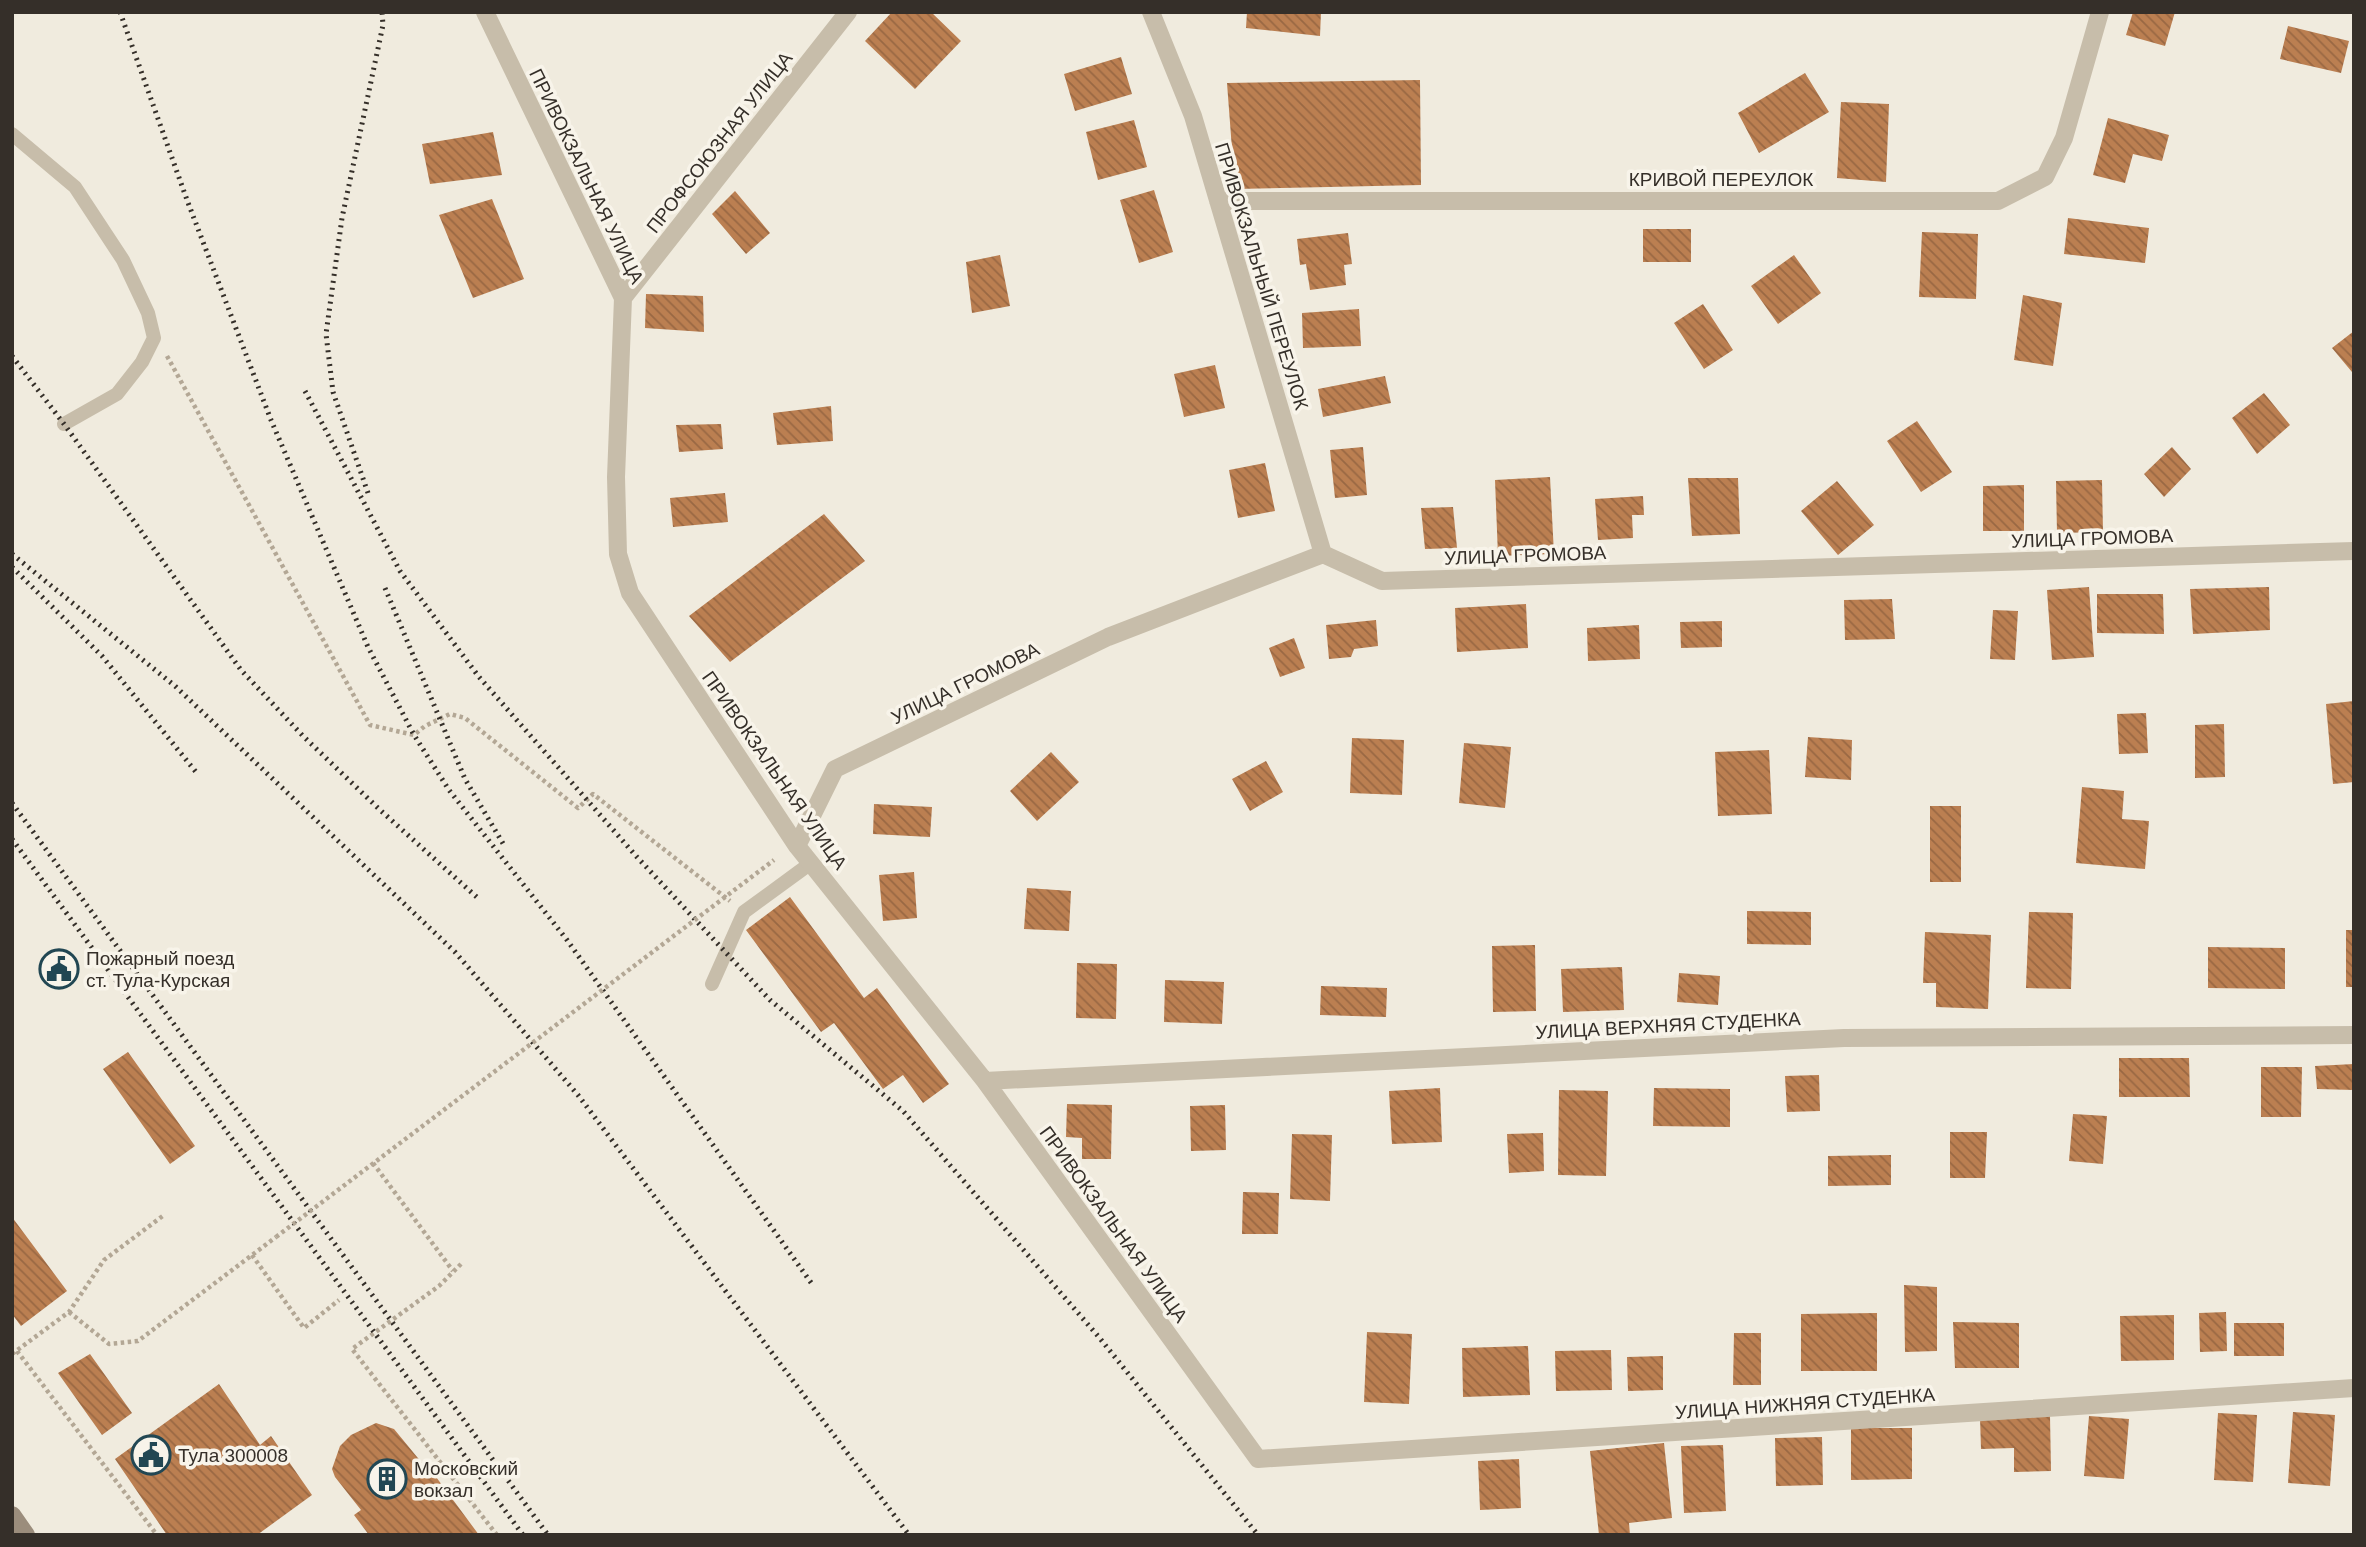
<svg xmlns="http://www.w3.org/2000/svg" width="2366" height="1547" font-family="Arial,sans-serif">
  <defs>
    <pattern id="building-back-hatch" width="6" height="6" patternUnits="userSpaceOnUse" patternTransform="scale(1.75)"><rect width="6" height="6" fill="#bb7f51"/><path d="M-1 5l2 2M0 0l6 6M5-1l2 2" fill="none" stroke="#996843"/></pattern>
  </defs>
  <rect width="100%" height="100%" fill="#f0ebde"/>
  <path fill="url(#building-back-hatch)" d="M892,12H931L961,41L915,89L865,41Z
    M1247,12H1321L1320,36L1246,28Z
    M2133,12H2175L2165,46L2126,35Z
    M2288,26L2349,41L2341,73L2280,59Z
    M1121,57L1132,94L1075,111L1064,74Z
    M1805,73L1829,112L1759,153L1738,113Z
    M1420,80L1421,185L1235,189L1227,83Z
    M1841,102L1889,104L1886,182L1837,178Z
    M2108,118L2169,135L2162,161L2133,154L2125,183L2093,175Z
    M1134,120L1147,167L1098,180L1086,132Z
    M493,132L502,175L430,184L422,144Z
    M1154,190L1173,252L1139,263L1120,200Z
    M735,191L770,233L746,254L712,214Z
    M492,199L524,279L473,298L439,215Z
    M2068,218L2149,228L2145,263L2064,254Z
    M1643,229H1691V262H1643Z
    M1922,232L1978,234L1976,299L1919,297Z
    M1348,233L1352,264L1344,265L1346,285L1310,290L1306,264L1300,265L1297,239Z
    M1000,255L1010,306L972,313L966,262Z
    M1794,255L1821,293L1778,324L1751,286Z
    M646,294L703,296L704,332L645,328Z
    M2023,295L2062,303L2053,366L2014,360Z
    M1703,304L1733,350L1704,369L1674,323Z
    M1359,309L1361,346L1303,348L1302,313Z
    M2354,331V370L2352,372L2332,348Z
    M1215,365L1225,408L1184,417L1174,374Z
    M1385,376L1391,403L1323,417L1318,389Z
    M2264,393L2290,425L2257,454L2232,418Z
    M831,406L833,441L777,445L773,413Z
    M1917,421L1952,472L1921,492L1887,441Z
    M721,424L723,449L679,452L676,425Z
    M1363,447L1367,495L1335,498L1330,450Z
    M2172,447L2191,469L2164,497L2144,474Z
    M1265,463L1275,511L1238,518L1229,470Z
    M1550,477L1554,554L1498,556L1495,480Z
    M1688,478H1738L1740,534L1692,536Z
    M2102,480L2103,532L2057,533L2056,481Z
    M1837,481L1874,525L1838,555L1801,511Z
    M2024,485V531H1983V486Z
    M725,493L728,522L673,527L670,498Z
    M1643,496L1644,515H1632L1633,538L1598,540L1595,499Z
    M1453,507L1457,548L1425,549L1421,508Z
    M824,514L865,561L730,662L689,616Z
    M2089,587L2094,657L2052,660L2047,590Z
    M2269,587L2270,630L2193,634L2190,589Z
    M2097,594H2163L2164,634L2097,633Z
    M1892,599L1895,639L1845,640L1844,600Z
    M1526,604L1528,648L1457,652L1455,608Z
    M1993,610L2018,611L2015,660L1990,659Z
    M1376,620L1378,646L1354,649L1351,657L1329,659L1326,625Z
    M1722,621V647L1681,648L1680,622Z
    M1639,625L1640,659L1588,661L1587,628Z
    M1294,638L1305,668L1280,677L1269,648Z
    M2354,701V782L2333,784L2326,704Z
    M2146,713L2148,753L2119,754L2117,714Z
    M2224,724L2225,777L2195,778V725Z
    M1808,737L1852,740L1851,780L1805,777Z
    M1352,738L1404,740L1402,795L1350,793Z
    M1464,743L1511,747L1505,808L1459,803Z
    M1769,750L1772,814L1718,816L1715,752Z
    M1051,752L1079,782L1037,821L1010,791Z
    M1266,761L1283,792L1250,811L1232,779Z
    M2082,787L2124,791L2122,819L2149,821L2145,869L2076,863Z
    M874,804L932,807L930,837L873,834Z
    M1930,806H1961V882H1930Z
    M914,872L917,918L883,921L879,875Z
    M1027,888L1071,891L1069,931L1024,929Z
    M790,897L864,998L877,988L949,1084L923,1103L903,1075L883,1089L834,1023L821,1032L746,930Z
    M1747,911L1811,912V945L1747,944Z
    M2029,912L2073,913L2071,989L2026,988Z
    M2346,930H2354V987H2346Z
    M1925,932L1991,935L1988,1009L1936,1007V983H1923Z
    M1535,945L1536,1011L1493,1012L1492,946Z
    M2208,947L2285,948V989L2208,988Z
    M1077,963L1117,964L1116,1019L1076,1018Z
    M1622,967L1624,1010L1563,1012L1561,969Z
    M1679,973L1720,976L1718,1005L1677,1002Z
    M1165,980L1224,982L1222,1024L1164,1022Z
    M1321,986L1387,988L1386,1017L1320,1015Z
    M128,1052L195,1146L170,1164L103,1069Z
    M2119,1058H2189L2190,1097H2119Z
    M2354,1064V1090L2317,1089L2315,1066Z
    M2261,1067H2302L2301,1117H2261Z
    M1819,1075L1820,1111L1787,1112L1785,1076Z
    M1440,1088L1442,1142L1392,1144L1389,1091Z
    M1654,1088L1730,1089V1127L1653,1126Z
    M1559,1090L1608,1091L1606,1176L1558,1175Z
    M1067,1104L1112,1105L1111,1159H1082V1138L1066,1137Z
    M1225,1105L1226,1150L1191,1151L1190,1106Z
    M2073,1114L2107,1116L2103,1164L2069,1161Z
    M1950,1132H1987L1985,1178H1950Z
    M1543,1133L1544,1171L1509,1173L1507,1134Z
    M1292,1134L1332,1135L1330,1201L1290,1199Z
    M1891,1155V1185L1828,1186V1156Z
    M1243,1192L1279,1193L1278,1234H1242Z
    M12,1217L67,1291L21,1326L12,1314Z
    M1904,1285L1937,1287V1351L1905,1352Z
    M2226,1312L2227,1351L2200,1352L2199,1313Z
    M1877,1313V1371H1801V1314Z
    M2174,1315V1360L2121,1361L2120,1316Z
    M1953,1322L2019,1323V1368H1955Z
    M2234,1323H2284V1356H2234Z
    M1367,1332L1412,1334L1409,1404L1364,1402Z
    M1734,1333H1761V1385H1733Z
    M1528,1346L1530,1395L1463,1397L1462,1348Z
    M1611,1350L1612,1390L1556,1391L1555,1351Z
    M90,1354L132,1413L102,1435L58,1373Z
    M1663,1356V1390L1628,1391L1627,1357Z
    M219,1384L260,1445L271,1436L312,1495L257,1535H167L115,1459Z
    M2293,1412L2335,1415L2330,1486L2288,1483Z
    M2218,1413L2257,1415L2253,1482L2214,1480Z
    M2050,1416L2051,1471L2014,1472V1448L1981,1449L1980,1417Z
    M2089,1416L2129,1419L2124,1479L2084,1476Z
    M376,1423L394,1429L422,1463L425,1462L479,1535H369L354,1515L361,1510L335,1477L332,1469L340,1446L351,1435Z
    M1851,1428H1912V1479L1851,1480Z
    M1822,1437L1823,1485L1776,1486L1775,1438Z
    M1664,1443L1672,1518L1629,1523L1630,1535H1599L1590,1451Z
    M1723,1445L1726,1511L1684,1513L1681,1446Z
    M1519,1459L1521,1508L1480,1510L1478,1461Z"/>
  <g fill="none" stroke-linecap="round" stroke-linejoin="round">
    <path stroke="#b3a795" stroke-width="4.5" stroke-dasharray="3.5 3.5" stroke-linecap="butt" d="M167,356L370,725L414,735L425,726L450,714L465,718L578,808L593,794L730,901
      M373,1163L453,1271
      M252,1255L304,1328L339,1300
      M461,1264L439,1286L352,1349L497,1535
      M69,1312L109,1344L138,1341L276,1237
      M17,1351L157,1535
      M12,1354L69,1312L104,1260L164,1215"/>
    <path stroke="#c7bdaa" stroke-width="14" d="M12,134L75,187L123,260L148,313L154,338L142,362L117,394L64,424
      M712,984L744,912L811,863"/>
    <path stroke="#c7bdaa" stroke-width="18" d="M485,12L623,298L616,477L618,554L630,593L797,846L985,1081L1258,1459L2354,1388
      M1151,12L1193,116L1323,554
      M1218,201H1998L2045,177L2064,138L2100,12
      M623,298L848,12
      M797,846L835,769L1108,637L1323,554L1382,581L2354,551
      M985,1081L1844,1038L2354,1035"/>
    <path stroke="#9b8d7c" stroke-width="18" d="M12,1515L26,1535"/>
    <path stroke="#352f29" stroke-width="5" stroke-dasharray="2 5" stroke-linecap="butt" d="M120,12L187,200L271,420L368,647L414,735L449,790L567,940L812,1284
      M12,356L64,424L241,670L303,736L379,809L480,900
      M305,391L400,571L479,677L637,857L770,1000L903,1111L1098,1336L1258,1535
      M368,493L333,392L326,334L342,218L383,25L382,12
      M12,554L175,686L455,952L578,1095L909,1535
      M12,567L102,656L196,772
      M385,588L465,779L505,847
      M12,803L548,1535
      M12,839L523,1535"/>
    <path stroke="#b3a795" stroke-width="4.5" stroke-dasharray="3.5 3.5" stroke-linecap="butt" d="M276,1237L774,860"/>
  </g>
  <defs>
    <g id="civic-ring" transform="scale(2.0125)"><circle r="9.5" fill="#f8f4ea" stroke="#224753" stroke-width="1.5"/><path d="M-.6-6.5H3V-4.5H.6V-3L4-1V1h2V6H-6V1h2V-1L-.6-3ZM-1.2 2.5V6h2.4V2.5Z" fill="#224753"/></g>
    <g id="building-ring" transform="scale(2.0125)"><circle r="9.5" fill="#f8f4ea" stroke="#224753" stroke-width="1.5"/><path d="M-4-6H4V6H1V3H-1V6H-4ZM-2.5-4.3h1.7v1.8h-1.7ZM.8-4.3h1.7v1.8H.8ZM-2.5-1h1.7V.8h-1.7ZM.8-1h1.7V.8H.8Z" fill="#224753"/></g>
  </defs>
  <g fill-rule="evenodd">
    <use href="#civic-ring" x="59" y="969"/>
    <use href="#civic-ring" x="151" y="1455"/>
    <use href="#building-ring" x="387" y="1479"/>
  </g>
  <g text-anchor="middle" stroke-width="7" stroke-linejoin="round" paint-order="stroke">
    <g font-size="19" fill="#352f29" stroke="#f8f4ea">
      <text transform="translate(719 142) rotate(-52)" y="7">ПРОФСОЮЗНАЯ УЛИЦА</text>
      <text transform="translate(587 176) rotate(64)" y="7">ПРИВОКЗАЛЬНАЯ УЛИЦА</text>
      <text x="1721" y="186">КРИВОЙ ПЕРЕУЛОК</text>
      <text transform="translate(1262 276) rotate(73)" y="7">ПРИВОКЗАЛЬНЫЙ ПЕРЕУЛОК</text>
      <text transform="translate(2092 538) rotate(-2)" y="7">УЛИЦА ГРОМОВА</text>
      <text transform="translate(1525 555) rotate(-2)" y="7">УЛИЦА ГРОМОВА</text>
      <text transform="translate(965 683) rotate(-26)" y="7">УЛИЦА ГРОМОВА</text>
      <text transform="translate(775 770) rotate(55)" y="7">ПРИВОКЗАЛЬНАЯ УЛИЦА</text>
      <text transform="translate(1668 1025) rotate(-3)" y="7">УЛИЦА ВЕРХНЯЯ CТУДЕНКА</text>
      <text transform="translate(1114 1224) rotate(54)" y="7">ПРИВОКЗАЛЬНАЯ УЛИЦА</text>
      <text transform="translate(1805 1403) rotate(-4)" y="7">УЛИЦА НИЖНЯЯ CТУДЕНКA</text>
    </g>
    <g font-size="19" fill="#352f29" stroke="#f8f4ea" text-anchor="start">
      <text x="86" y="965">Пожарный поезд<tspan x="86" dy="22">ст. Тула-Курская</tspan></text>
      <text x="178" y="1462">Тула 300008</text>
      <text x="414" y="1475">Московский<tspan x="414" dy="22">вокзал</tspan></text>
    </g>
  </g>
  <rect width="2366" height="1547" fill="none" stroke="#352f29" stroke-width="28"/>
</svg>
